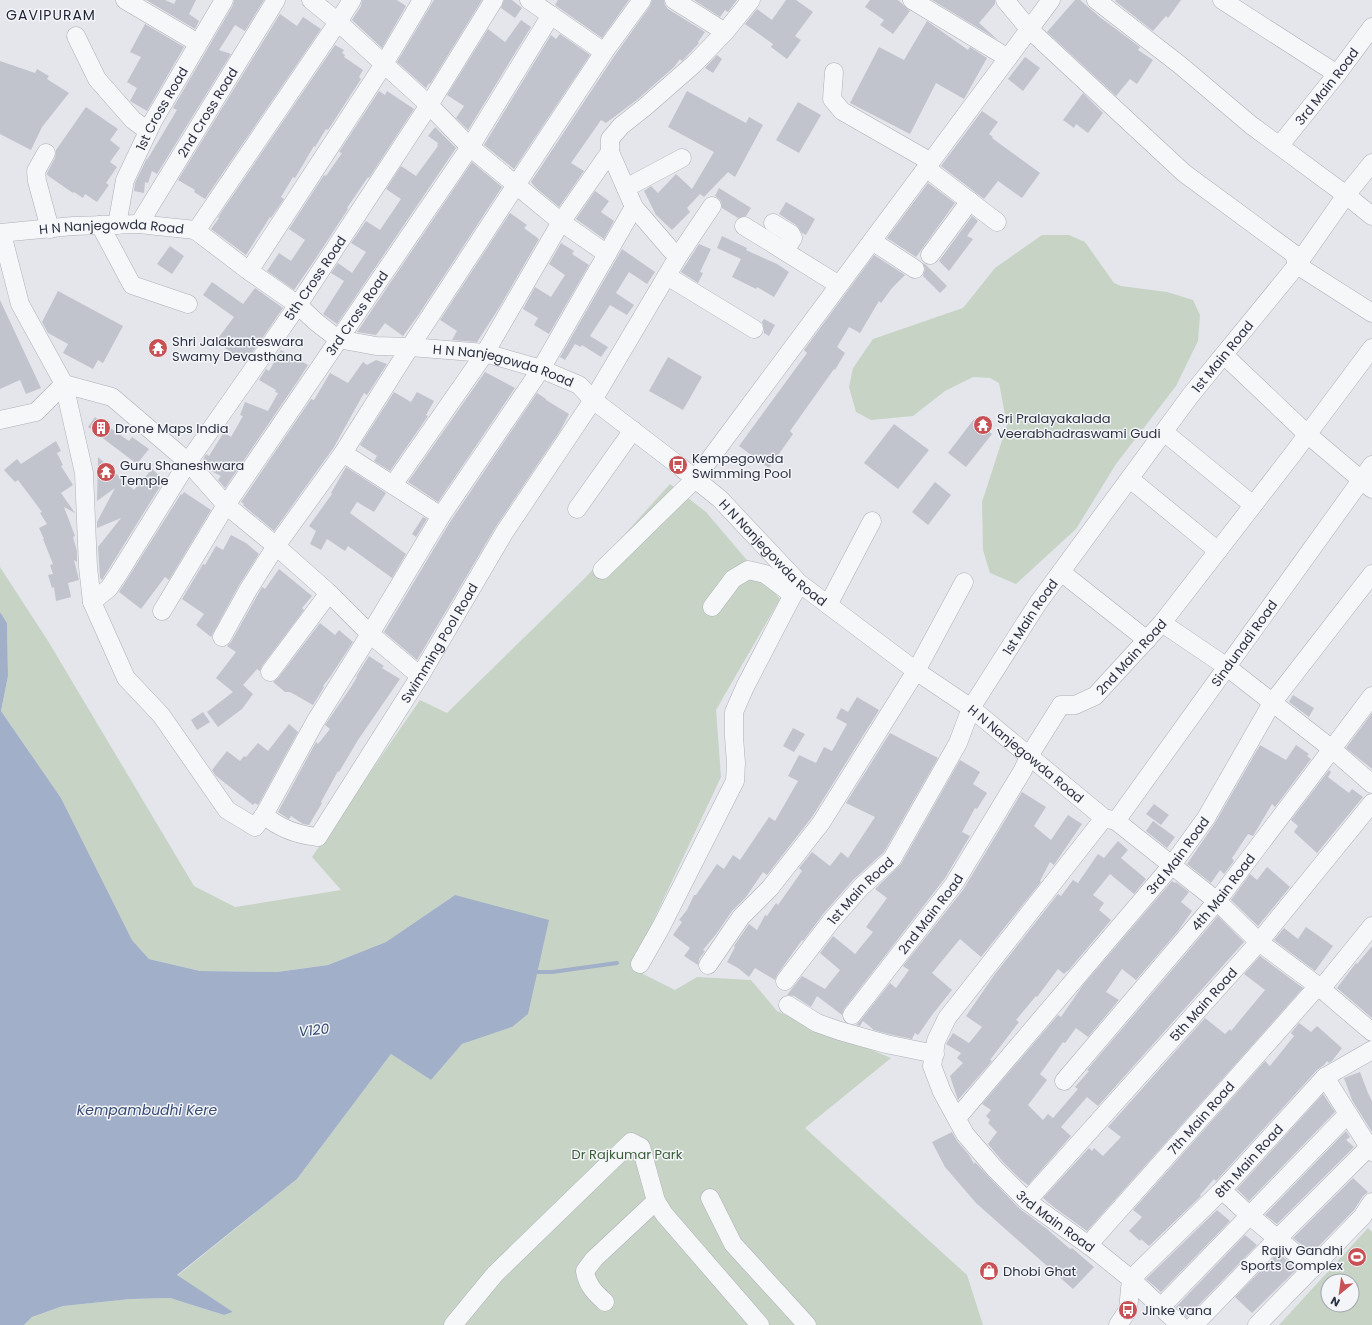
<svg xmlns="http://www.w3.org/2000/svg" width="1372" height="1325" font-family="Poppins,sans-serif">
  <rect width="100%" height="100%" fill="#e4e6eb"/>
  <path fill="#c7d4c5" fill-rule="evenodd" d="M1042,235H1069L1085,242L1114,283L1121,286L1167,292L1193,300L1200,315L1198,341L1176,386L1116,464L1076,529L1016,584L990,573L983,550L982,502L1007,425L999,383L990,378L973,377L945,391L913,416L871,420L856,412L849,387L853,368L873,339L963,308L995,268Z
    M670,484L706,512L780,599L716,710L721,777L648,932L643,974L675,990L697,977L751,980L777,1011L891,1058L805,1128L967,1275L983,1325H24L32,1317L63,1306L131,1299L170,1298L224,1315L233,1312L177,1276L297,1179L391,1054L431,1080L462,1044L512,1027L455,895L386,942L328,965L277,972L200,971L149,959L132,940L61,798L1,711L8,676L7,623L0,612V567L48,641L194,886L235,907L341,890L312,857L420,700L447,713L586,577Z
    M1368,1228L1372,1232V1325H1279ZM1328,1281H1352V1305H1328Z"/>
  <path fill="#a1afc8" d="M0,612L7,623L8,676L1,711L61,798L132,940L149,959L200,971L277,972L328,965L386,942L455,895L549,920L528,1014L512,1027L462,1044L431,1080L391,1054L297,1179L177,1275L233,1312L224,1315L170,1298L131,1299L63,1306L32,1317L24,1325H0Z"/>
  <g fill="none" stroke-linecap="round" stroke-linejoin="round">
    <path stroke="#a1afc8" stroke-width="4" d="M532,972H552L617,963"/>
  </g>
  <path fill="#c1c4cd" d="M146,0H165L174,4L176,0H196L189,14L199,21L195,29Z
    M234,0H264L245,31L235,25L219,50L231,54L157,174L152,171L148,183L145,182L144,193L134,191L135,183L147,158V160L177,110L173,108L233,5Z
    M362,0H397L406,6L382,48L352,20L361,6Z
    M434,0H482L430,84L429,83L426,88L397,62Z
    M504,0H512L522,8L515,18L501,8Z
    M558,0H629L602,38L555,5Z
    M652,0H664L665,5L668,9L705,32L698,42L699,43L687,56L682,61L680,59L674,67L638,99L606,123L601,120L571,163L584,171L559,207L535,187L531,182L613,58L650,6Z
    M694,0H737L728,12L725,10L720,17Z
    M786,0H796L813,12L795,36L801,40L787,59L771,47L773,44L745,24L757,9L772,20Z
    M870,0H898L910,11L893,34L880,25L884,20L865,7Z
    M932,0H995V4L979,23L998,40Z
    M1075,0H1080L1101,18L1140,47L1138,50L1153,60L1137,84L1130,79L1116,96L1047,32Z
    M1116,0H1181L1168,18L1166,16L1153,31L1115,1Z
    M280,14L297,26L303,17L321,29L205,199L194,192L195,190L178,180Z
    M521,20L531,27L468,130L456,118L464,106L447,95L488,29L505,42Z
    M927,21L968,50L970,47L987,58L964,99L936,83L910,134L850,103L879,47L904,60Z
    M145,24L184,47L147,111L130,101L137,88L127,82L141,57L130,52Z
    M560,34L590,55L514,169L484,145L551,35L556,39Z
    M335,45L344,50L342,53L345,55L344,57L363,70L359,77L361,79L328,130L326,129L315,147L314,146L295,178L293,177L281,197L284,199L271,218L270,217L246,255L211,229L219,218L218,217Z
    M717,55L722,59L713,73L705,68Z
    M1025,57L1040,68L1023,91L1008,79Z
    M0,61L35,73L37,69L49,76L47,79L69,93L42,127L31,150L0,134Z
    M379,91L385,95L387,91L414,109L369,178L368,177L347,208L348,209L314,261L294,290L267,271L279,253L291,261L305,240L289,229L324,175L326,176L342,153L339,152Z
    M687,91L746,123L749,117L763,125L735,177L728,172L704,197L700,194L687,208L690,212L672,230L656,215L644,191L651,186L658,193L676,174L692,189L714,152L668,127Z
    M1083,93L1103,113L1088,133L1076,124L1074,128L1063,120Z
    M798,102L821,115L799,153L776,140Z
    M86,107L118,129L110,140L120,148L110,162L117,167L106,183L109,185L97,202L85,194L83,198L74,192L73,193L47,175V173L55,158L56,150Z
    M982,111L998,122L989,134L993,137L992,138L1040,173L1022,198L998,181L984,199L941,166Z
    M435,127L456,148L337,324L323,314L344,281L331,273L338,263L352,273L366,252L351,243L366,221L380,230L401,199L386,189L401,166L416,176L438,146L437,145L438,143L428,136Z
    M472,162L502,187L419,314L403,336L385,323L376,335L357,332Z
    M928,183L955,203L916,257L887,238Z
    M719,188L751,208L746,216L738,218L722,208L721,201L718,198L715,196Z
    M595,191L609,201L601,212L614,221L604,239L576,219Z
    M786,202L815,219L806,235L802,233L796,225L779,214Z
    M510,213L527,225L524,228L539,239L499,308L477,342L452,340L457,331L440,320Z
    M972,216L978,221L967,236L973,239L949,271L939,261Z
    M722,236L747,248L746,250L777,264L789,272L774,297L757,287L756,289L732,277L741,259L717,248Z
    M561,243L574,251L572,254L589,265L549,334L534,325L538,318L523,309L535,287L551,297L565,275L549,264Z
    M699,244L711,249L700,272L703,273L698,283L681,272Z
    M170,246L184,256L172,274L157,264Z
    M622,249L655,272L647,284L629,272L616,293L634,305L627,315L610,305L590,336L608,347L601,357L582,345L581,347L575,344L565,360L560,357Z
    M874,255L905,275L892,288L881,303L879,301L860,333L849,327L837,347L845,353L835,370L834,369L790,431L793,434L769,468L739,446L807,353L804,350Z
    M923,263L926,265L947,286L940,293L923,276L925,269Z
    M212,282L243,304L255,288L283,308L245,363L216,341L234,317L203,295Z
    M58,291L123,326L103,363L98,360L93,369L63,353L68,344L48,333L42,322Z
    M0,300L41,388L26,394L20,380L0,389Z
    M764,319L775,325L769,336L764,333V329L762,322Z
    M281,350L308,365L299,379L225,488L218,480L221,476L209,470L202,462L206,454L209,456L224,432L231,437L243,416L240,415L245,402L268,411L278,393L275,392L276,390L259,380L266,369L269,371Z
    M668,357L702,377L683,410L649,391Z
    M376,360L387,364L367,395L364,393L334,447L274,531L243,505L244,504L241,502L311,399L314,400L330,373L348,383L363,362L367,365Z
    M485,372L515,388L438,502L408,482Z
    M394,392L411,402L417,392L434,401L426,415L428,416L390,471L374,461L377,456L360,445Z
    M537,393L546,399V400L569,414L560,431L495,528L417,660L384,632L450,522Z
    M95,417L129,441L132,437L149,449L137,464L88,427Z
    M974,419L992,434L966,467L948,453Z
    M894,424L929,450L898,489L864,463Z
    M56,441L61,451L57,453L63,465L61,466L73,485L61,493L75,513L64,507L75,536L73,537L77,551V562L74,560L79,580L68,583L71,597L56,601L54,587L52,588L48,575L53,574L50,565L53,564L43,539H44L39,528L47,524L40,513L42,512L18,480L15,482L4,470L17,459L21,464Z
    M98,457L134,490L152,469L164,480L102,580L100,578L98,547L121,518L97,528V522L115,488L97,501Z
    M346,467L386,493L374,512L357,502L350,513L406,554L392,578L348,546L345,551L327,539L321,550L310,544L316,531L309,526L332,494L331,493Z
    M935,482L951,495L928,525L912,512Z
    M184,492L211,510L169,580L165,577L141,609L119,592L181,494L182,495Z
    M423,517L427,519L416,537L412,534Z
    M231,535L246,543L259,554L239,585L211,637L196,625L204,614L182,599L203,564L205,565L216,546L223,550Z
    M279,569L312,596L302,608L304,610L262,666L260,671L257,669L243,685L253,694L242,709L218,727L207,712L233,692L216,678L236,652L227,646L231,642L262,587L265,589Z
    M320,623L335,635L339,630L353,642L330,677L323,686L324,687L313,705L290,692H285L273,682L278,678Z
    M369,656L384,666L382,668L400,679L358,740L339,772L338,771L321,802L322,803L309,825L303,824L291,816L289,819L287,818L278,812L316,742L318,744L330,729L325,725L351,687L357,677H356Z
    M1293,695L1314,708L1309,717L1289,702Z
    M857,697L879,710L812,817L767,875L763,872L746,897L732,911L717,933L703,950L705,951L699,959L698,965L684,956L690,948L673,935L682,922L679,920L687,910L694,895H696L717,864L724,869L733,855L740,860L769,817L775,821L798,781L788,776L799,755L816,763L824,747L832,751L847,724L836,718L841,708L848,712Z
    M203,712L210,722L197,730L191,720Z
    M1372,713V769L1346,748Z
    M289,724L298,732L258,805L255,803L253,805L216,776L212,770L227,751L240,761L244,756L246,757L258,743L268,751Z
    M793,728L805,734L794,752L783,746Z
    M890,733L938,758L884,852L853,880L824,913L803,941L802,940L777,975L775,980L755,968L749,977L738,968L727,962L735,947L734,946L749,924L757,930L765,915L767,916L776,903L778,905L802,871L799,868L812,852L830,866L841,852L848,858L875,817L846,803Z
    M1260,745L1286,760L1296,745L1309,754L1307,756L1311,759L1275,807L1272,804L1253,836L1248,834L1232,858L1234,861L1224,874L1220,870L1211,883L1187,864L1215,823Z
    M960,760L980,772L973,784L987,793L977,809L975,808L962,832L970,836L945,878L844,1009L842,1015L817,996L811,1007L794,996L787,995L802,976L825,989L840,970L820,953L833,936L855,954L873,932L866,927L887,898L875,889L901,864Z
    M1329,770L1331,772L1328,777L1349,793L1352,789L1363,797L1317,853L1294,832L1298,826L1291,820Z
    M1022,792L1046,807L1034,826L1051,840L1068,815L1082,824L1058,859L1054,865L1050,862L1040,881L1041,882L981,957L960,939L932,973L952,990L932,1015L918,1035L915,1033L912,1039L888,1034L874,1030L863,1021L860,1026L856,1025L860,1021L890,983L896,988L909,970L903,966L963,890Z
    M1154,804L1169,815L1161,825L1146,814Z
    M1153,821L1175,837L1167,848L1146,831Z
    M1118,841L1128,850L1121,858L1146,879L1134,894L1110,874L1093,895L1104,903L1099,910L1111,920L1068,971H1067L1064,974L1058,969L1037,997L1036,996L1016,1020L1019,1022L990,1060L992,1061L958,1100L950,1076L963,1063L957,1058L961,1053L946,1044L953,1033L969,1043L982,1027L966,1016L995,974L1058,894L1061,896L1073,880L1078,883L1098,854L1104,858Z
    M1267,867L1290,887L1258,926L1231,900L1250,874L1257,880Z
    M1172,881L1175,883L1176,882L1189,892L1181,902L1192,911L1178,931L1136,980L1122,969L1106,992L1119,1000L1088,1037L1076,1028L1065,1043L1063,1042L1040,1074L1047,1080L1028,1105L1043,1120L1048,1114L1053,1118L1078,1089L1075,1087L1089,1071L1087,1070L1218,916L1244,942L1098,1106L1087,1097L1061,1127L1071,1136L1028,1185L1020,1179L1003,1162L988,1144L997,1132L988,1123L990,1120L986,1116L991,1110L982,1104L1058,1015L1061,1017L1083,985Z
    M1306,927L1333,946L1315,971L1274,940L1284,928L1298,939Z
    M1372,946V1018L1337,988L1356,963L1357,964Z
    M1260,956L1303,988L1087,1231L1055,1208L1043,1198L1089,1148L1092,1151L1094,1148L1103,1156L1121,1137L1108,1127L1205,1018L1225,1034L1230,1029L1231,1031L1265,990L1244,974Z
    M1299,1023L1311,1032L1317,1026L1342,1048L1332,1061L1329,1063L1327,1061L1324,1065L1317,1070L1216,1181L1214,1179L1200,1195L1201,1196L1149,1246L1141,1239L1140,1241L1129,1231L1142,1217L1133,1210L1265,1061L1270,1066L1294,1036L1291,1033Z
    M1360,1072L1368,1093L1372,1101V1132L1352,1100L1344,1078Z
    M1323,1094L1335,1112L1249,1201L1237,1189Z
    M1346,1131L1350,1137L1346,1140L1354,1147L1277,1224L1265,1215Z
    M952,1132L957,1141L969,1155L974,1164L975,1162L988,1176L1020,1209L1047,1229L1070,1249L1072,1248L1094,1267L1073,1289L976,1203L945,1167L932,1142Z
    M1353,1178L1368,1192L1363,1196L1354,1210L1312,1253L1293,1238Z
    M1217,1210L1230,1221L1161,1292L1146,1279Z
    M1245,1235L1257,1245L1187,1317L1176,1307Z
    M1278,1253L1297,1269L1252,1313L1235,1297Z"/>
  <g fill="none" stroke-linecap="round" stroke-linejoin="round">
    <g stroke="#adb0b8" stroke-width="19">
      <g id="minor">
        <path d="M125,0L198,43"/>
        <path d="M311,0L338,22L429,105L470,147L561,222L485,353L393,485"/>
        <path d="M494,0L429,105L298,305L188,462L119,573L109,588L92,602L126,678L161,715L227,810L255,827L264,815L315,722L370,634L441,516L541,369L634,207"/>
        <path d="M529,0L604,52"/>
        <path d="M674,0L725,32"/>
        <path d="M912,0L1008,58"/>
        <path d="M1005,0L1029,29L1184,173L1294,254L1297,265L1372,313"/>
        <path d="M1096,0L1180,65L1251,125L1346,195L1372,216"/>
        <path d="M1222,0L1337,74"/>
        <path d="M76,36L97,79L133,120L148,131"/>
        <path d="M834,72L832,99L842,111L931,162"/>
        <path id="s1" d="M1280,145L1337,74L1372,27"/>
        <path d="M46,153L36,171L37,181L50,229"/>
        <path d="M926,168L997,222"/>
        <path d="M626,188L682,158"/>
        <path d="M773,223L791,234L793,238L785,251"/>
        <path id="s2" d="M139,224L276,0"/>
        <path d="M100,225L132,285L188,304"/>
        <path id="s3" d="M117,225L125,180L153,121L224,0"/>
        <path d="M744,226L839,285"/>
        <path d="M196,231L338,22L352,0"/>
        <path id="s4" d="M0,233L73,226L139,224L195,230L249,271L298,305L316,322L338,339L376,346L410,347L485,353L541,369L579,385L593,400L678,465L720,499L799,583L916,671L971,708L1104,818L1116,821L1217,901L1259,942L1318,986L1372,1032"/>
        <path d="M872,241L915,269"/>
        <path d="M607,254L561,222L610,152"/>
        <path d="M679,255L712,206"/>
        <path d="M930,255L970,201"/>
        <path d="M249,271L384,64L422,0"/>
        <path d="M667,276L754,329"/>
        <path d="M1224,355L1307,434L1372,489"/>
        <path d="M0,420L36,412L64,384L20,304L2,234"/>
        <path d="M1164,432L1253,505"/>
        <path d="M343,453L441,516"/>
        <path d="M1130,479L1218,551"/>
        <path d="M577,509L633,430"/>
        <path d="M602,570L695,479L1051,0"/>
        <path d="M1061,572L1147,640"/>
        <path d="M92,602L88,567L84,473L64,384L112,397L188,462L226,505L276,546L329,593L370,634L420,676"/>
        <path d="M828,605L872,521"/>
        <path d="M712,607L733,579L748,570L765,574L793,595"/>
        <path id="s5" d="M162,611L226,505L470,147L551,15"/>
        <path d="M1162,623L1227,667L1332,749L1372,784"/>
        <path d="M222,637L248,590L276,546L343,453L410,347L516,185L604,52L642,0"/>
        <path d="M270,672L329,593"/>
        <path id="s6" d="M264,815C279,828 298,835 318,837L420,676L504,533L593,400L679,255L671,250L634,207L610,152V139L621,126L645,107L694,64L725,32L751,0"/>
        <path id="s7" d="M1104,818L947,1018L936,1041L932,1066L942,1092L965,1134L995,1169L1027,1201L1095,1250L1131,1279L1128,1310L1118,1325"/>
        <path id="s8" d="M1116,821L1372,465"/>
        <path d="M640,964L661,927L735,781L736,763L734,737V712L745,687L799,583"/>
        <path d="M708,965L741,917L770,888L821,823L916,671L964,582"/>
        <path id="s9" d="M785,981L832,920L861,887L892,859L958,743L971,708L1038,603L1190,396L1297,265L1346,195L1372,163"/>
        <path d="M1321,989L1372,926"/>
        <path d="M788,1005L817,1023L840,1031L886,1044L935,1054"/>
        <path id="s10" d="M852,1015L954,884L1023,770L1029,756L1061,705H1075L1095,696L1162,623L1292,455L1372,348"/>
        <path d="M1325,1077L1372,1152"/>
        <path id="s11" d="M1064,1081L1217,901L1372,696"/>
        <path id="s12" d="M957,1118L1172,865L1206,818L1272,703L1372,574"/>
        <path d="M1222,1190L1249,1215L1313,1268"/>
        <path d="M710,1198L733,1244L807,1325"/>
        <path id="s13" d="M1027,1201L1259,942L1372,803"/>
        <path id="s14" d="M1095,1250L1089,1244L1318,986"/>
        <path d="M605,1302C595,1293 587,1285 585,1271L594,1259L656,1201"/>
        <path d="M1161,1307L1348,1114"/>
        <path d="M453,1325L495,1274L631,1142L641,1147L656,1201L664,1214L760,1325"/>
        <path id="s15" d="M1180,1325L1131,1279L1222,1190L1325,1077L1372,1050"/>
        <path d="M1194,1325L1277,1239L1369,1147"/>
        <path d="M1257,1325L1362,1217L1372,1202"/>
      </g>
    </g>
    <use href="#minor" stroke="#f6f7f9" stroke-width="18"/>
  </g>
  <defs>
    <g id="temple-disc" transform="scale(1)"><circle r="9.5" fill="#c75154" stroke="#f3f5f8"/><path d="M0-6L5-2H3V0L6.5 2.5H4V6H1.5V3h-3V6H-4V2.5H-6.5L-3 0V-2H-5Z" fill="#fff"/></g>
    <g id="building-disc" transform="scale(1)"><circle r="9.5" fill="#c75154" stroke="#f3f5f8"/><path d="M-4-6H4V6H1V3H-1V6H-4ZM-2.5-4.3h1.7v1.8h-1.7ZM.8-4.3h1.7v1.8H.8ZM-2.5-1h1.7V.8h-1.7ZM.8-1h1.7V.8H.8Z" fill="#fff"/></g>
    <g id="bus-disc" transform="scale(1)"><circle r="9.5" fill="#c75154" stroke="#f3f5f8"/><path d="M-5-6H5V4H4V6H2V4H-2V6H-4V4H-5ZM-3.5-4V0h7V-4ZM-3.5 1.2v1.5H-2V1.2ZM2 1.2v1.5H3.5V1.2Z" fill="#fff"/></g>
    <g id="stadium-disc" transform="scale(1)"><circle r="9.5" fill="#c75154" stroke="#f3f5f8"/><path d="M0-5a6.5 5 0 1 0 0 10a6.5 5 0 1 0 0-10ZM-3.5-1.8h7v3.6h-7Z" fill="#fff"/></g>
    <g id="shop-disc" transform="scale(1)"><circle r="9.5" fill="#c75154" stroke="#f3f5f8"/><path d="M-5-2.5h2.3a2.7 3.5 0 0 1 5.4 0H5L5.5 6h-11ZM-1.5-2.5h3a1.5 2.3 0 0 0-3 0Z" fill="#fff"/></g>
  </defs>
  <g fill-rule="evenodd">
    <use href="#temple-disc" x="158" y="348"/>
    <use href="#temple-disc" x="983" y="425"/>
    <use href="#building-disc" x="101" y="428"/>
    <use href="#bus-disc" x="678" y="465"/>
    <use href="#temple-disc" x="106" y="472"/>
    <use href="#stadium-disc" x="1357" y="1257"/>
    <use href="#shop-disc" x="989" y="1271"/>
    <use href="#bus-disc" x="1128" y="1310"/>
  </g>
  <g text-anchor="middle" stroke-width="3" stroke-linejoin="round" paint-order="stroke">
    <g font-size="13" fill="#2c3142" stroke="#f3f5f8">
      <text dy="5" stroke="none"><textPath href="#s1" startOffset="75">3rd Main Road</textPath></text>
      <text dy="5" stroke="none"><textPath href="#s3" startOffset="126">1st Cross Road</textPath></text>
      <text dy="5" stroke="none"><textPath href="#s2" startOffset="131">2nd Cross Road</textPath></text>
      <text dy="5" stroke="none"><textPath href="#s4" startOffset="112">H N Nanjegowda Road</textPath></text>
      <text transform="translate(315 278) rotate(-56)" y="5">5th Cross Road</text>
      <text dy="5" stroke="none"><textPath href="#s5" startOffset="356">3rd Cross Road</textPath></text>
      <text dy="5" stroke="none"><textPath href="#s9" startOffset="766">1st Main Road</textPath></text>
      <text dy="5" stroke="none"><textPath href="#s4" startOffset="544">H N Nanjegowda Road</textPath></text>
      <text dy="5" stroke="none"><textPath href="#s4" startOffset="880">H N Nanjegowda Road</textPath></text>
      <text dy="5" stroke="none"><textPath href="#s9" startOffset="442">1st Main Road</textPath></text>
      <text dy="5" stroke="none"><textPath href="#s6" startOffset="288">Swimming Pool Road</textPath></text>
      <text dy="5" stroke="none"><textPath href="#s8" startOffset="219">Sindunadi Road</textPath></text>
      <text dy="5" stroke="none"><textPath href="#s10" startOffset="464">2nd Main Road</textPath></text>
      <text dy="5" stroke="none"><textPath href="#s4" startOffset="1204">H N Nanjegowda Road</textPath></text>
      <text dy="5" stroke="none"><textPath href="#s12" startOffset="343">3rd Main Road</textPath></text>
      <text dy="5" stroke="none"><textPath href="#s9" startOffset="118">1st Main Road</textPath></text>
      <text dy="5" stroke="none"><textPath href="#s11" startOffset="247">4th Main Road</textPath></text>
      <text dy="5" stroke="none"><textPath href="#s10" startOffset="128">2nd Main Road</textPath></text>
      <text dy="5" stroke="none"><textPath href="#s13" startOffset="264">5th Main Road</textPath></text>
      <text dy="5" stroke="none"><textPath href="#s14" startOffset="177">7th Main Road</textPath></text>
      <text dy="5" stroke="none"><textPath href="#s15" startOffset="234">8th Main Road</textPath></text>
      <text dy="5" stroke="none"><textPath href="#s7" startOffset="507">3rd Main Road</textPath></text>
    </g>
    <g font-size="13" fill="#2c3142" stroke="#f3f5f8" text-anchor="start">
      <text x="172" y="346">Shri Jalakanteswara<tspan x="172" dy="15">Swamy Devasthana</tspan></text>
      <text x="997" y="423">Sri Pralayakalada<tspan x="997" dy="15">Veerabhadraswami Gudi</tspan></text>
      <text x="115" y="433">Drone Maps India</text>
      <text x="692" y="463">Kempegowda<tspan x="692" dy="15">Swimming Pool</tspan></text>
      <text x="120" y="470">Guru Shaneshwara<tspan x="120" dy="15">Temple</tspan></text>
      <text x="1343" y="1255" text-anchor="end">Rajiv Gandhi<tspan x="1343" dy="15">Sports Complex</tspan></text>
      <text x="1003" y="1276">Dhobi Ghat</text>
      <text x="1142" y="1315">Jinke vana</text>
    </g>
    <g font-size="13" fill="#3c5d3a" stroke="#f3f5f8">
      <text x="627" y="1159">Dr Rajkumar Park</text>
    </g>
    <g font-size="14" letter-spacing="1" fill="#1e2333" stroke="#f3f5f8">
      <text x="51" y="20">GAVIPURAM</text>
    </g>
    <g font-size="14" font-style="italic" fill="#384b74" stroke="#f3f5f8">
      <text transform="translate(314 1030) rotate(-6)" y="5">V120</text>
      <text x="147" y="1115">Kempambudhi Kere</text>
    </g>
  </g>
  <g transform="translate(1340 1293) rotate(209)"><circle r="19" fill="#f3f5f8" stroke="#a3a7af"/>
  <path d="M0-3L7 15L0 10L-7 15Z" fill="#c75154"/>
  <text y="-6" font-size="11" font-weight="bold" text-anchor="middle" fill="#2c3142">N</text>
  </g>
</svg>
